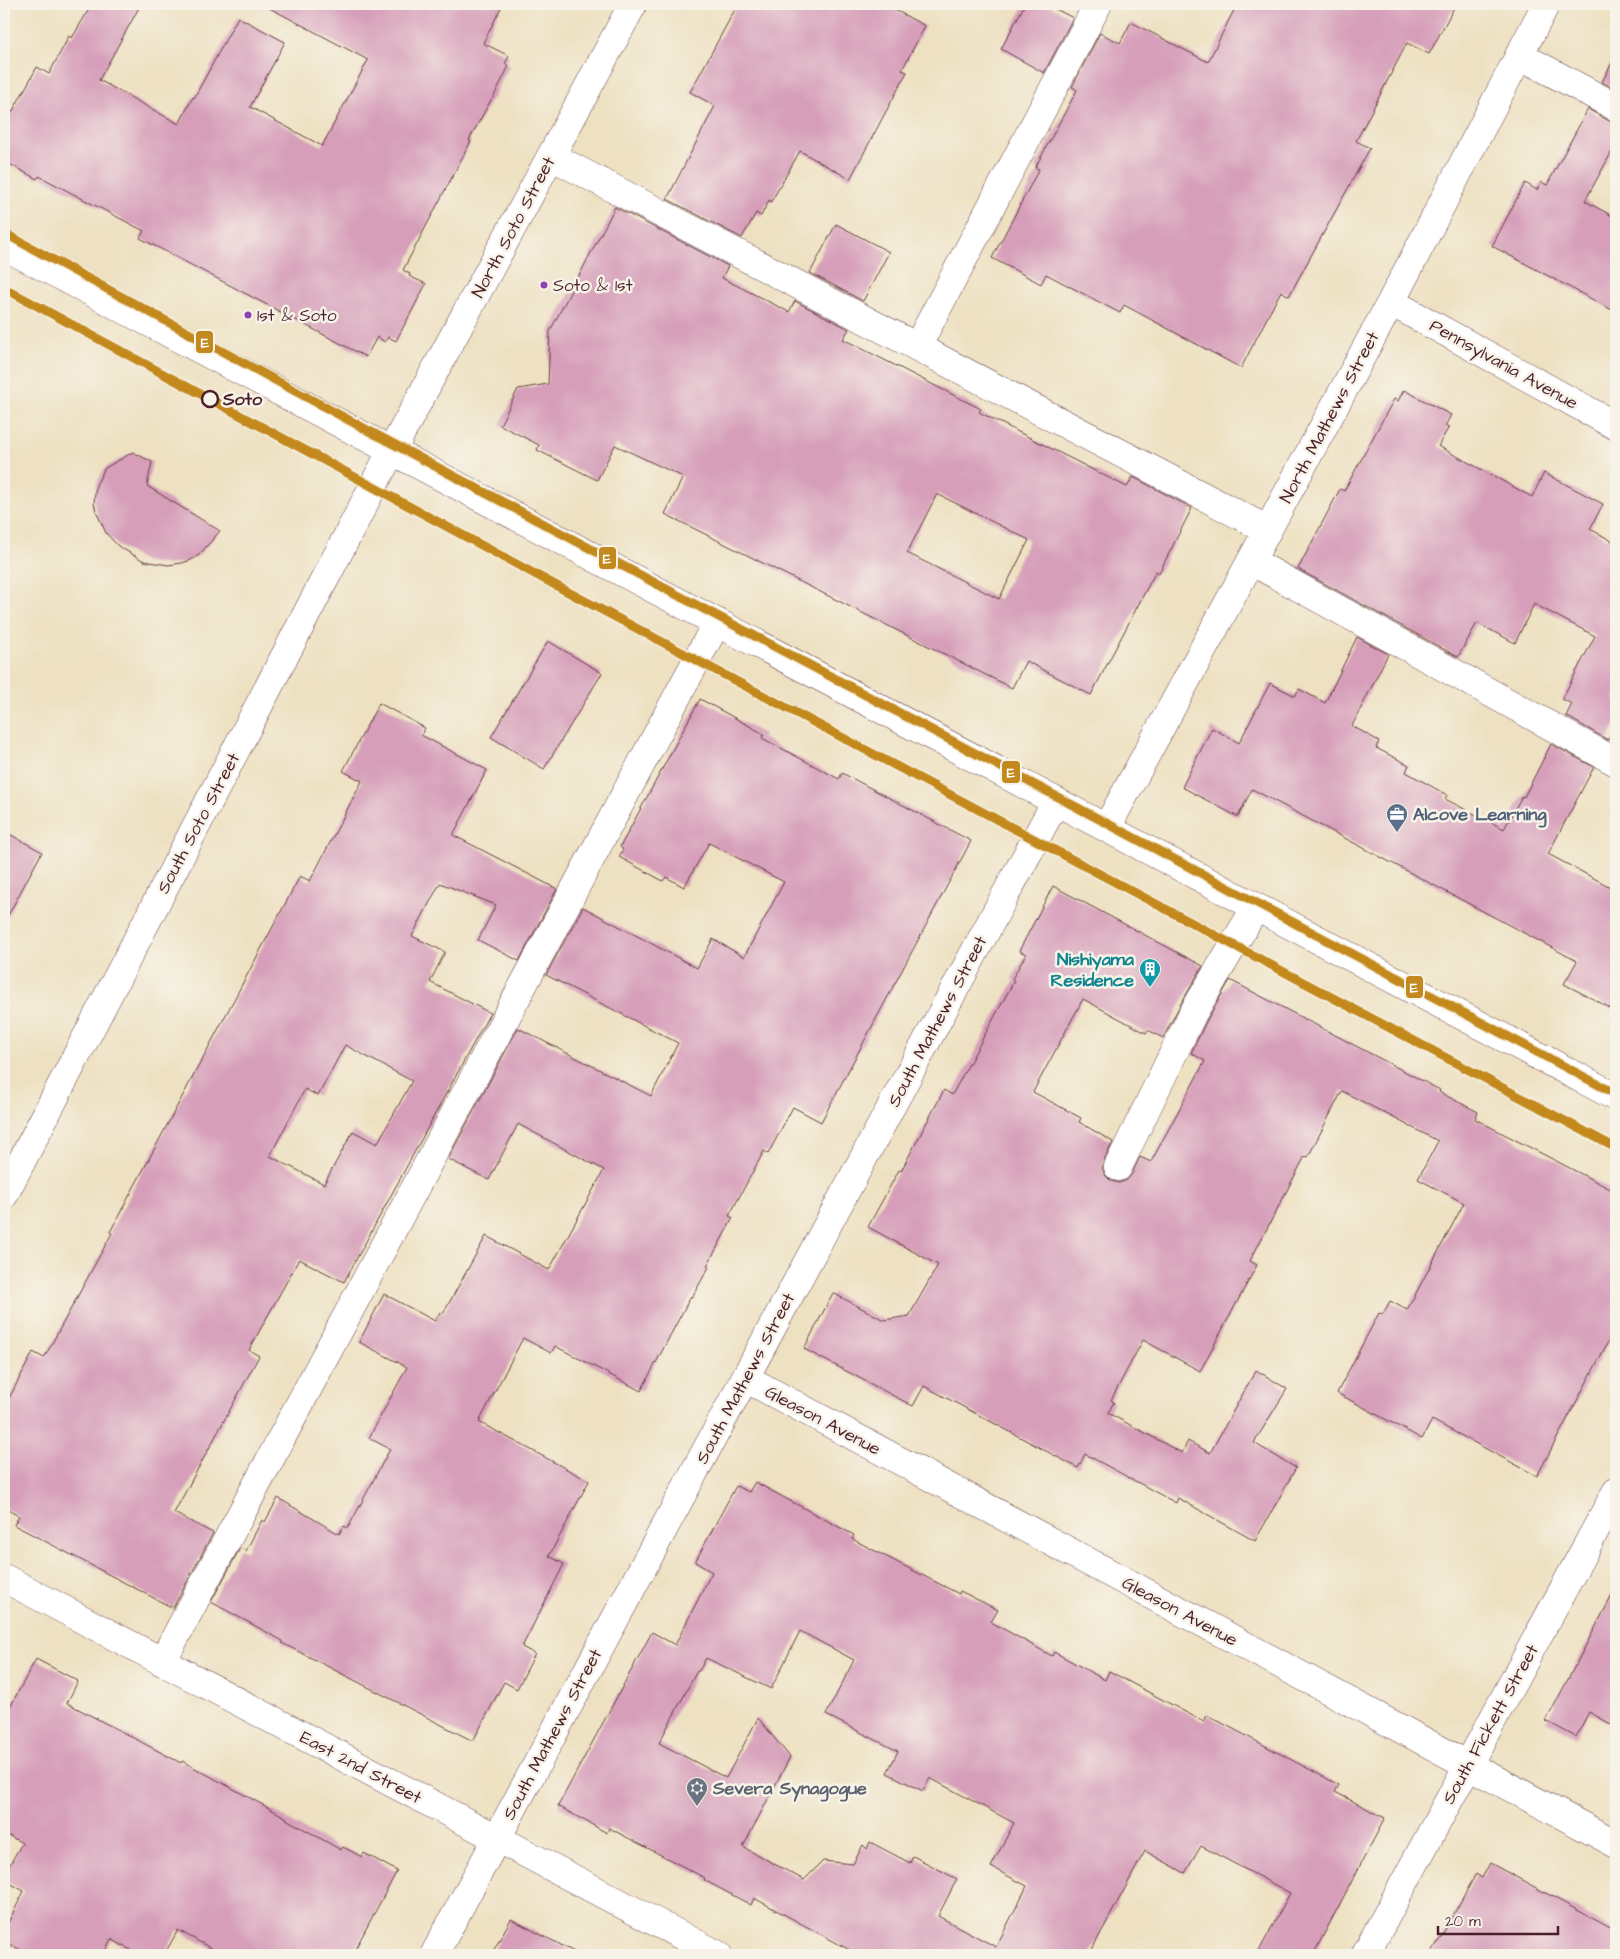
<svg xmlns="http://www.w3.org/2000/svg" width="1620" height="1959" font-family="'Architects Daughter',sans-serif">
  <rect width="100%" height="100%" fill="#f7f3e8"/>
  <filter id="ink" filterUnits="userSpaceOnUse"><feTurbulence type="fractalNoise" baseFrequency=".02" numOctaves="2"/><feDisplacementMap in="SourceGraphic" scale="10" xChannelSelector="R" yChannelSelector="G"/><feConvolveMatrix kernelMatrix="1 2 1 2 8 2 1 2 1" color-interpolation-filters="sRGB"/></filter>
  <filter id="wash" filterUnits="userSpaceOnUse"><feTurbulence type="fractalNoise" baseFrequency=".0096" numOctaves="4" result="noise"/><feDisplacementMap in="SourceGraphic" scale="20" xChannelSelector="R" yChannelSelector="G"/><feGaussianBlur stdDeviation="1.12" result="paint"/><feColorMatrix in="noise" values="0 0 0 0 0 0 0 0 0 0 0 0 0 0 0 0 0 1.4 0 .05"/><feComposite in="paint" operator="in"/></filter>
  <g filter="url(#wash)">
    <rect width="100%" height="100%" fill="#eee1c2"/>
    <g id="blocks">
      <path fill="#d69eb9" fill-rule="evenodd" d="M92,4H141L99,80L179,124L193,97L194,98L238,17L285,42L250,107L322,146L368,60L262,4H503L483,43L509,56L505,64L509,66L493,98L491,100L469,140L471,141L403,270L410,274L409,276L426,284L396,341L388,337L385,342L377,337L366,357L140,238L144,231L39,176L37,179L4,161V127L37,67L49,74L69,36L72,38Z
        M738,4H884L925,26L902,70L907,72L850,179L800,151L771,202L769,200L761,216L756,213L742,238L667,199L715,106L690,92Z
        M1025,4H1046L1073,18L1044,73L1001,49Z
        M1237,4H1456L1429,54L1407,43L1356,141L1370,148L1289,296L1281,291L1241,368L1124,305L1120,313L1046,274L1041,284L992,258L1039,169L1035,168L1077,90L1072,87L1100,33L1120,43L1131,22L1208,62Z
        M1616,55V89L1602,82Z
        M1588,109L1609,121L1616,123V144L1585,201L1616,218V312L1492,246L1525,183L1537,190L1541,182L1547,185Z
        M615,207L728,266L722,278L789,312L795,301L849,329L843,339L981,409L979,412L1127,487L1133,477L1192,508L1159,573L1156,571L1091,695L1026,661L1012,688L665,514L683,477L615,445L597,480L537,450L539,445L500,425L518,389L548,384L550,331ZM937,494L1029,540L999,599L907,553Z
        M836,224L889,252L863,301L810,273Z
        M1404,390L1451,415L1445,426L1449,427L1438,446L1532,497L1544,473L1603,504L1590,529L1616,543V724L1608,740L1566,716L1572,704L1562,699L1595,636L1534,604L1515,643L1477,623L1458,657L1298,569L1340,489L1344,491L1394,399L1398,401Z
        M133,452L152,462L147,486L220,531L199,555L191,560L182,563L168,565L144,561L118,546L106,533L96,511L94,503L96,485L105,468Z
        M1357,637L1388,654L1352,726L1379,741L1376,748L1409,765L1406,772L1447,795L1445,799L1504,829L1522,796L1524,797L1551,744L1594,767L1548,854L1616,890V1011L1564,984L1577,961L1252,789L1238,817L1182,787L1212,728L1239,743L1270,683L1295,696L1299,689L1325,703Z
        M548,641L602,673L544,769L491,737Z
        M700,699L764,734L762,738L839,779L842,773L971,841L821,1122L793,1107L768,1154L764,1151L729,1216L733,1218L707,1266L709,1267L692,1297L691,1296L641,1391L555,1346L551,1353L523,1338L479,1422L589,1481L549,1556L564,1564L522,1647L535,1654L517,1689L504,1682L473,1741L282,1643L283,1641L211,1602L240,1548L246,1551L262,1520L265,1522L278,1498L339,1534L344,1526L348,1528L390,1449L369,1438L407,1367L359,1342L384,1294L435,1321L440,1312L443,1314L486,1236L549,1270L604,1170L518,1124L489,1180L448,1159L518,1028L651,1096L678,1043L546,975L583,907L697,968L713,939L744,957L784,882L709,843L684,887L666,877L663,881L619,857L623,849L620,847Z
        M379,703L425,728L421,735L487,770L453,835L557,889L519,961L478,940L496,905L440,883L412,936L445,952L430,982L490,1013L344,1282L299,1259L249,1350L259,1356L174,1513L213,1533L173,1608L14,1525L19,1516L4,1508V1408L33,1352L44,1358L112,1233L110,1232L300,876L310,881L362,781L343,771ZM345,1045L412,1081L377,1144L353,1131L324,1184L270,1156L305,1089L318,1096Z
        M4,831L42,852L4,923Z
        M1053,886L1203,966L1180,1005L1163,1038L1148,1030L1146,1033L1083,999L1033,1092L1081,1118L1079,1122L1113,1142L1104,1160L1102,1168L1105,1175L1111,1181L1119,1183L1127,1180L1132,1174L1140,1157L1151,1162L1205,1061L1191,1053L1207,1020L1230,980L1440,1090L1439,1092L1478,1112L1475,1119L1616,1192V1327L1537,1476L1432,1420L1422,1439L1337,1393L1379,1313L1383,1314L1390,1301L1407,1310L1464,1203L1418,1179L1438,1141L1342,1091L1308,1157L1305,1156L1250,1261L1257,1265L1200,1371L1143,1340L1111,1400L1114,1402L1108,1413L1182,1453L1188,1441L1210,1453L1256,1370L1287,1389L1254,1443L1296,1468L1255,1541L1178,1498L1176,1503L1085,1454L1078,1468L924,1386L913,1406L804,1349L833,1293L884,1320L909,1316L938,1265L868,1227L899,1170L901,1171L944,1090L952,1095L1014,981L1012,979L1026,954L1019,951Z
        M755,1482L854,1535L852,1539L959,1594L960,1591L998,1610L991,1622L1052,1656L1054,1652L1105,1680L1109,1671L1204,1722L1207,1715L1339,1785L1335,1792L1385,1818L1313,1955H1257L1290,1893L1201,1846L1185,1873L1145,1851L1089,1955H859L754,1898L751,1905L704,1880L705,1878L609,1828L607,1833L558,1806L652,1632L675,1645L712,1572L695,1562L736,1486L749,1492ZM800,1631L854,1660L826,1715L898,1751L887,1773L923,1791L930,1778L1014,1823L991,1867L1027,1886L996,1947L938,1916L957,1879L913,1856L910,1863L870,1842L867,1849L863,1845L853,1864L823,1861L804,1880L743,1847L790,1757L758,1718L726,1778L659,1743L697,1671H699L706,1658L771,1689Z
        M1616,1588V1727L1589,1712L1576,1737L1546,1721Z
        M36,1659L78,1681L67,1703L181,1763L182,1761L287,1818L286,1819L341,1850L343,1847L362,1857L364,1853L397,1871L352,1955H223L178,1930L164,1955H140L111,1939L103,1955H30L4,1941V1931L24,1891L4,1880V1875L22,1843L4,1833V1718Z
        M1490,1863L1616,1931V1955H1431L1476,1874L1482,1878Z
        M511,1919L580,1955H491Z"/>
    </g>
  </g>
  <g filter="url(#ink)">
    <use href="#blocks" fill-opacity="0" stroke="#633c42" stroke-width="1"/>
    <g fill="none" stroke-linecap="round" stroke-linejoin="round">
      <g stroke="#633c42" stroke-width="29">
        <path id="minor" d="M1519,55L1616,107
          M551,156L1268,530
          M4,246L1616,1097
          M1391,302L1616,426
          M917,347L1098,4
          M1251,561L1616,762
          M1107,827L1391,302L1546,4
          M1118,1167L1193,1013L1256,907
          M745,1378L1616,1844
          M4,1578L718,1955
          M162,1662L717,622
          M434,1955L1056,801
          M1365,1955L1616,1492"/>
      </g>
      <g stroke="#633c42" stroke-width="29">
        <path id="major" d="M4,1195L392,450L633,4"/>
      </g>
      <use href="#minor" stroke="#fff" stroke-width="28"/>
      <use href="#major" stroke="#fff" stroke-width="28"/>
      <g stroke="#f7f3e8" stroke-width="12">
        <path id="rail-1" d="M4,233L371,432L1616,1094
          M4,288L570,593L1616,1148"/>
      </g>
      <use href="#rail-1" stroke="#c3891e" stroke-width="9"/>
    </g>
  </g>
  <defs>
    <g id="office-pin" transform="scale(1.125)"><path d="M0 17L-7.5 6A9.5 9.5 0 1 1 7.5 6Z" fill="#5c6f8a" stroke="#f7f3e8"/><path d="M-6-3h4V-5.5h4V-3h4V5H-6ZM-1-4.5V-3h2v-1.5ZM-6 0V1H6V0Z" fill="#fff"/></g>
    <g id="building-pin" transform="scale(1.125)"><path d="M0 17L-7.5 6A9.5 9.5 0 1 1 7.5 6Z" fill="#0f9aa8" stroke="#f7f3e8"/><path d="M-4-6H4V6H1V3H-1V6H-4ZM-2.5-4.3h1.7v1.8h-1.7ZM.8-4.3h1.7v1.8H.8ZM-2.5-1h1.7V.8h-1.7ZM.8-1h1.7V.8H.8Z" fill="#fff"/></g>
    <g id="synagogue-pin" transform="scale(1.125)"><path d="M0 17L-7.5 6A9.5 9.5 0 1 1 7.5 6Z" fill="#6b7280" stroke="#f7f3e8"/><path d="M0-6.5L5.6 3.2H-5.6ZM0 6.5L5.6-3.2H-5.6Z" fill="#fff"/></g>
  </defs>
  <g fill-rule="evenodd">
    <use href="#office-pin" x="1397" y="814"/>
    <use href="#building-pin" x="1150" y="969"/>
    <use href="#synagogue-pin" x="697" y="1788"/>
  </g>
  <g fill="#8e44ad" stroke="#f7f3e8" stroke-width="2">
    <circle cx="544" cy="285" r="4.5"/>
    <circle cx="248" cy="315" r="4.5"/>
  </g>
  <circle fill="#f7f3e8" stroke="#4a1f2b" stroke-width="2.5" cx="210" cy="399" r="8"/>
  <g text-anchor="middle" stroke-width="5" stroke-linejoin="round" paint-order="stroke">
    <g font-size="17" fill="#4a1f2b" stroke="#f7f3e8" text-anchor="start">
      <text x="553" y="291">Soto &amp; 1st</text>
      <text x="257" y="321">1st &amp; Soto</text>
    </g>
    <g font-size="18" fill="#4a1f2b" stroke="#f7f3e8">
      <text transform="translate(513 227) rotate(-62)" y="6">North Soto Street</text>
      <text transform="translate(1504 364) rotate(29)" y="6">Pennsylvania Avenue</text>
      <text transform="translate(1329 417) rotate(-62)" y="6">North Mathews Street</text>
      <text transform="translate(198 823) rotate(-62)" y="6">South Soto Street</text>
      <text transform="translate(937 1021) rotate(-62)" y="6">South Mathews Street</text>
      <text transform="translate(745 1378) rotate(-62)" y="6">South Mathews Street</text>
      <text transform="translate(823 1420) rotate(28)" y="6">Gleason Avenue</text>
      <text transform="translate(1180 1611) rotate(28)" y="6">Gleason Avenue</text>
      <text transform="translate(1490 1724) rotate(-61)" y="6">South Fickett Street</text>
      <text transform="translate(552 1734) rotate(-62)" y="6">South Mathews Street</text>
      <text transform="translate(361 1767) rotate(28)" y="6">East 2nd Street</text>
    </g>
    <g font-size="18" font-weight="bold" fill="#4a1f2b" stroke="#f7f3e8" text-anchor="start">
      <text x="223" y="405">Soto</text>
    </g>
    <g font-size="18" font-weight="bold" fill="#4e5e75" stroke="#f7f3e8" text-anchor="start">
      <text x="1413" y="820">Alcove Learning</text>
    </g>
    <g font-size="18" font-weight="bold" fill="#0d838f" stroke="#f7f3e8" text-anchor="end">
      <text x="1134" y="965">Nishiyama<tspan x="1134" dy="21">Residence</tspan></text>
    </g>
    <g font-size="18" font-weight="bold" fill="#5b616d" stroke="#f7f3e8" text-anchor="start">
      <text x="713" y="1794">Severa Synagogue</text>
    </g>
  </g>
  <g stroke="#f7f3e8" stroke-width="2">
    <rect x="195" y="330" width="19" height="24" rx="5" fill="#c3891e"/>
    <rect x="598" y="546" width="19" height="24" rx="5" fill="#c3891e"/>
    <rect x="1001" y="760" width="20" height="24" rx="5" fill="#c3891e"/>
    <rect x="1405" y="975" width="19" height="24" rx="5" fill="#c3891e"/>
  </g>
  <g font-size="14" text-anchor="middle" font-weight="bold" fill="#fff">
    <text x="205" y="347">E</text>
    <text x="607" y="563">E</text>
    <text x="1011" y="777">E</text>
    <text x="1414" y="992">E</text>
  </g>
  <rect width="1620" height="1959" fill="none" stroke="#f7f3e8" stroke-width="20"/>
  <path d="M1438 1926v8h120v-8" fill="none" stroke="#4a1f2b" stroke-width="2.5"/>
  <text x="1445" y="1926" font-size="15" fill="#4a1f2b" stroke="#f7f3e8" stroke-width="4" paint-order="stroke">20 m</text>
</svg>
